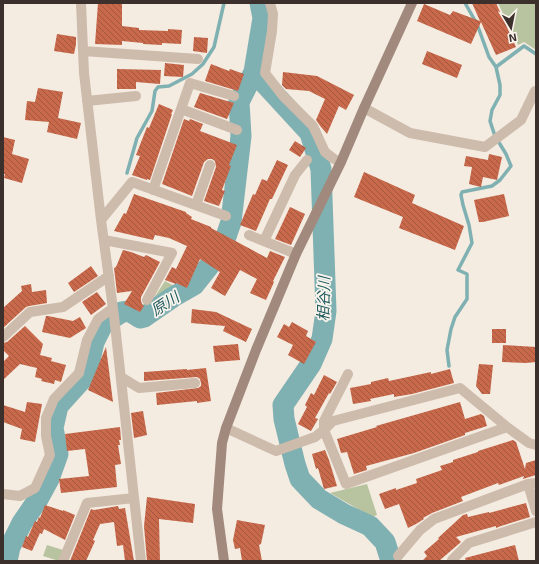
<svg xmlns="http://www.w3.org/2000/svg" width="539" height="564" font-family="'Exo 2','Noto Sans JP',sans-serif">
  <defs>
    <pattern id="building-back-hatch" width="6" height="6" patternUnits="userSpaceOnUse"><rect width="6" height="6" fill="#c8694b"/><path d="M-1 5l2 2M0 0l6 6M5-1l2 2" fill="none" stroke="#a4573f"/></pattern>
  </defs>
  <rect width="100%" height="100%" fill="#f4ebe1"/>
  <path fill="#b8c4a0" d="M498,3H532L536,4V50L524,42L518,45Z
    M165,281L178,288L148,307Z
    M367,484L377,515L372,517L330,493Z
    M47,545L63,550L59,561L43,556Z"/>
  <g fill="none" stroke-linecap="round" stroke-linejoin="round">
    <path stroke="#7fb0b2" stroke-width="3.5" d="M465,3L477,24L489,57L496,67L524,46L536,54
      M127,173L137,138L152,111L155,91L158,87L169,86L192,74L203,64L214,47L224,3
      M449,366L447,350L451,329L455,317L467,299V274L458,270L472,243L469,225L463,205L461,195L462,192L492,186L500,180L511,166L506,154L495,136L490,121L492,110L500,95V85L496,67"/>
    <path stroke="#7fb0b2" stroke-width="21" d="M254,72L310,133L321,169L326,311L322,339L311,364L283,405L284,419L295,464L300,479L319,499L344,514L370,526L385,542L391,561
      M7,561L10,547L22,523L37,501L49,479L58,454L53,428L58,406L87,374L94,342L103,324L122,312L129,311L140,318L144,317L173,297L194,285L221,251L231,222L241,136L239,102L254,72L263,18L260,3"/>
  </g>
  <path fill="url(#building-back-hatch)" d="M98,3H122V26L139,28V30L168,31V29L182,30L181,44L162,43V45L143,44V43L122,41V45L95,44Z
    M472,3H496L516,47L496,55L481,22L471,44L417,21L424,4L450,15L453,11L480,21Z
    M57,34L76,37V44L74,54L54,51Z
    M194,37L208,38L207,53L193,51Z
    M427,51L462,65L457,78L422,64Z
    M165,63L184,65L183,77L164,76Z
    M211,64L229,71L230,69L244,74L238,91L205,81Z
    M117,69L161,70L160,84L136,82V89H117Z
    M283,72L317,76L354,95L346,110L339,106L327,134L321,127L316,120L325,99L309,91L286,89L282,85Z
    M38,88L63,92L58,118L81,123L77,139L47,132L49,122L25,120L27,101L35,102Z
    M200,93L234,103L227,119L194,107Z
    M159,104L173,110L171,114H172L150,180L147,179V180L132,175L140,156L136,155L147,127L149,128Z
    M184,119L189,121L190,119L203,124L200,131L237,145L229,165L231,166L222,190L225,191L219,206L204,201L216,167L215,161L212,159H208L204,162L192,196L162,184Z
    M3,137L15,140L12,154L29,159L22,183L4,178L5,174H3Z
    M295,141L306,148L300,157L289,150Z
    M489,154L502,157L497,180L483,177L481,187L469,184L472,167L464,166L466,156L488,160Z
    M277,160L288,165L272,199H270L256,231L240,225L253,194L255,195L262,179L267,181Z
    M364,172L415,195L412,203L464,226L455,250L399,228L403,217L354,197Z
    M134,194L186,212V213L192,217L191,219L211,227V228L267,258L270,251L285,257L273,281L274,282L266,300L250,293L257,279L240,270L225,296L211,288L220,272L200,259L187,288L176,283V284L165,280L172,267L176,269L187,246L169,238L155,235L153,240L114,231L124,213L126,214Z
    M504,194L509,216L483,222H479L474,200Z
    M290,207L305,214L291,245L275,239Z
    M123,250L131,252L144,257L146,255L160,262L141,297V301L142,304L144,306L140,312L124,304L132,291L117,293L114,268L116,267Z
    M91,266L98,276L74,292L68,283Z
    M31,284L32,292L46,290L47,303L29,306L26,307L3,328V308L22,291L21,286Z
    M97,292L106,304L91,315L82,302Z
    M192,309L216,312L252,329L246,342L223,331L225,326L191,323Z
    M46,316H48L73,321L80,317L86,328L70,338L42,332Z
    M292,322L308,331L306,336L316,342L304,364L288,355L293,345L277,337L284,324L289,327Z
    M25,326L43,344L40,355L52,358L51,361L66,365L61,382L55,380L54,384L41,381L42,379L35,377L37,368L20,364L3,380V362L9,356L3,350V343L7,342Z
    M492,329H506V343H492Z
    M238,344L240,360L215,362L213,346Z
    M503,345L536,347V362L526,363L502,362Z
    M106,347L113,402L88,390Z
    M479,364L493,365L490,394H482L476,386Z
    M206,368L211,401L197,403V401L157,405L156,393L198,388L201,386V383L200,379L197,377L144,381V372L187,369V370Z
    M450,369L454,383L412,394L394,397V394L370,399L371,401L353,404L350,388L371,384V382L388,378L389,381L431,372V374Z
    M324,375L337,382L330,394L329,393L315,418L318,419L311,431L298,424L307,407L305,405L311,393L314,395Z
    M27,402L42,404L35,442L20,439L22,429L3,422V405L25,412Z
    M460,402L465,419L481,414L484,416L487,426L465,433V435L414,453L366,466L367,470L354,474L347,452L341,453L337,439L377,427L376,426Z
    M143,411L147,435L134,438L131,413Z
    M120,427L121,440H119L120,445H118L121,464L115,465L117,487L61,493L59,479L89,476L85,449L67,451L65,434Z
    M513,440L516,442L525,469L526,463L536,460V475L523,479L524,476L499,485L498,483L461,497L463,501L432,513L423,518L424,519L416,524L408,528L399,504L385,509L379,494L396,488V490L417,483L416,479L442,470L440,466L453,462V460L478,452V451Z
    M325,450L329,460L337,486L324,489L318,468L316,469L312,454Z
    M147,497L195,504L193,523L159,519L160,561H147L144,526Z
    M526,503L530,517L501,526L496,528V526L456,537L461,542L439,561H422L427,556L424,552L439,539L438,538L463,515L467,514L468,517L489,512V513Z
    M45,505L63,511V510L75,515L65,540L44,529L42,534L40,533L32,551L22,547L26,536L28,537L35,521L37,522L39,517L40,518Z
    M118,506L119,509L125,508L134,561H125L123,545L117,546L114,522L100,524L93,540L95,541L86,561H70L91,509L94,510Z
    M237,520L265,525L261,544L259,545L262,561H242L240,548L235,549L233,540Z
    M515,545L519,561H466L465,558Z"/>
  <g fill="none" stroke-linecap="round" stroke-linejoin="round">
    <path stroke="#cdbbac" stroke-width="10" d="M81,3L84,73L101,220L114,316L141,561
      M270,3L273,14L272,31L265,73L283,96L313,126L325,152L334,159L341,162
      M83,51L198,59
      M87,101L136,96
      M364,108L410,133L485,147L521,120L535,91H536
      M181,109L237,130
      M153,190L190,83L234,96
      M196,205L210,165
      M101,220L132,182L226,216
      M249,235L296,254
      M104,240L172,253L147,300
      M264,241L295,175L307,160
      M3,337L30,312L63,307L109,276
      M121,377L139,388L195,383
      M226,428L276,451L315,437L324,430L346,484L507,427L529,443L536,445
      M324,430L333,421L460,388L507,427
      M324,430V421L348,374
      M528,484L536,511
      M3,494L20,496L35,488L50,455L46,436V418L54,399L79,373L87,340L98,319L113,308
      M398,556L420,530L434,519L528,484L536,483
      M452,560L469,543L536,522
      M63,561L87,503L134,498"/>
    <path stroke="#a18a7d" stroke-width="10" d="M224,561L217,509L222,443L226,428L256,350L296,254L341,162L364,108L412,3"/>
  </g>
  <g text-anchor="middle" stroke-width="3.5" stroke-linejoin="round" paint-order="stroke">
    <g font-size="15" font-style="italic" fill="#1f5a5e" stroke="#fbf5ee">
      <text transform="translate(324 299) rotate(-89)" y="5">相谷川</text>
      <text transform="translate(165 304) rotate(-33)" y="5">原川</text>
    </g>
  </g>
  <rect width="539" height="564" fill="none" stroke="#3b302b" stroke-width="8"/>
  <g transform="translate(511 28) rotate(170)" stroke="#fbf5ee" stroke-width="3" paint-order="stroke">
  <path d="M0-3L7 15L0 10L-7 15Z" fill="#3b302b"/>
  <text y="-6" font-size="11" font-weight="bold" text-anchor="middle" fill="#3b302b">N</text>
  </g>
</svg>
